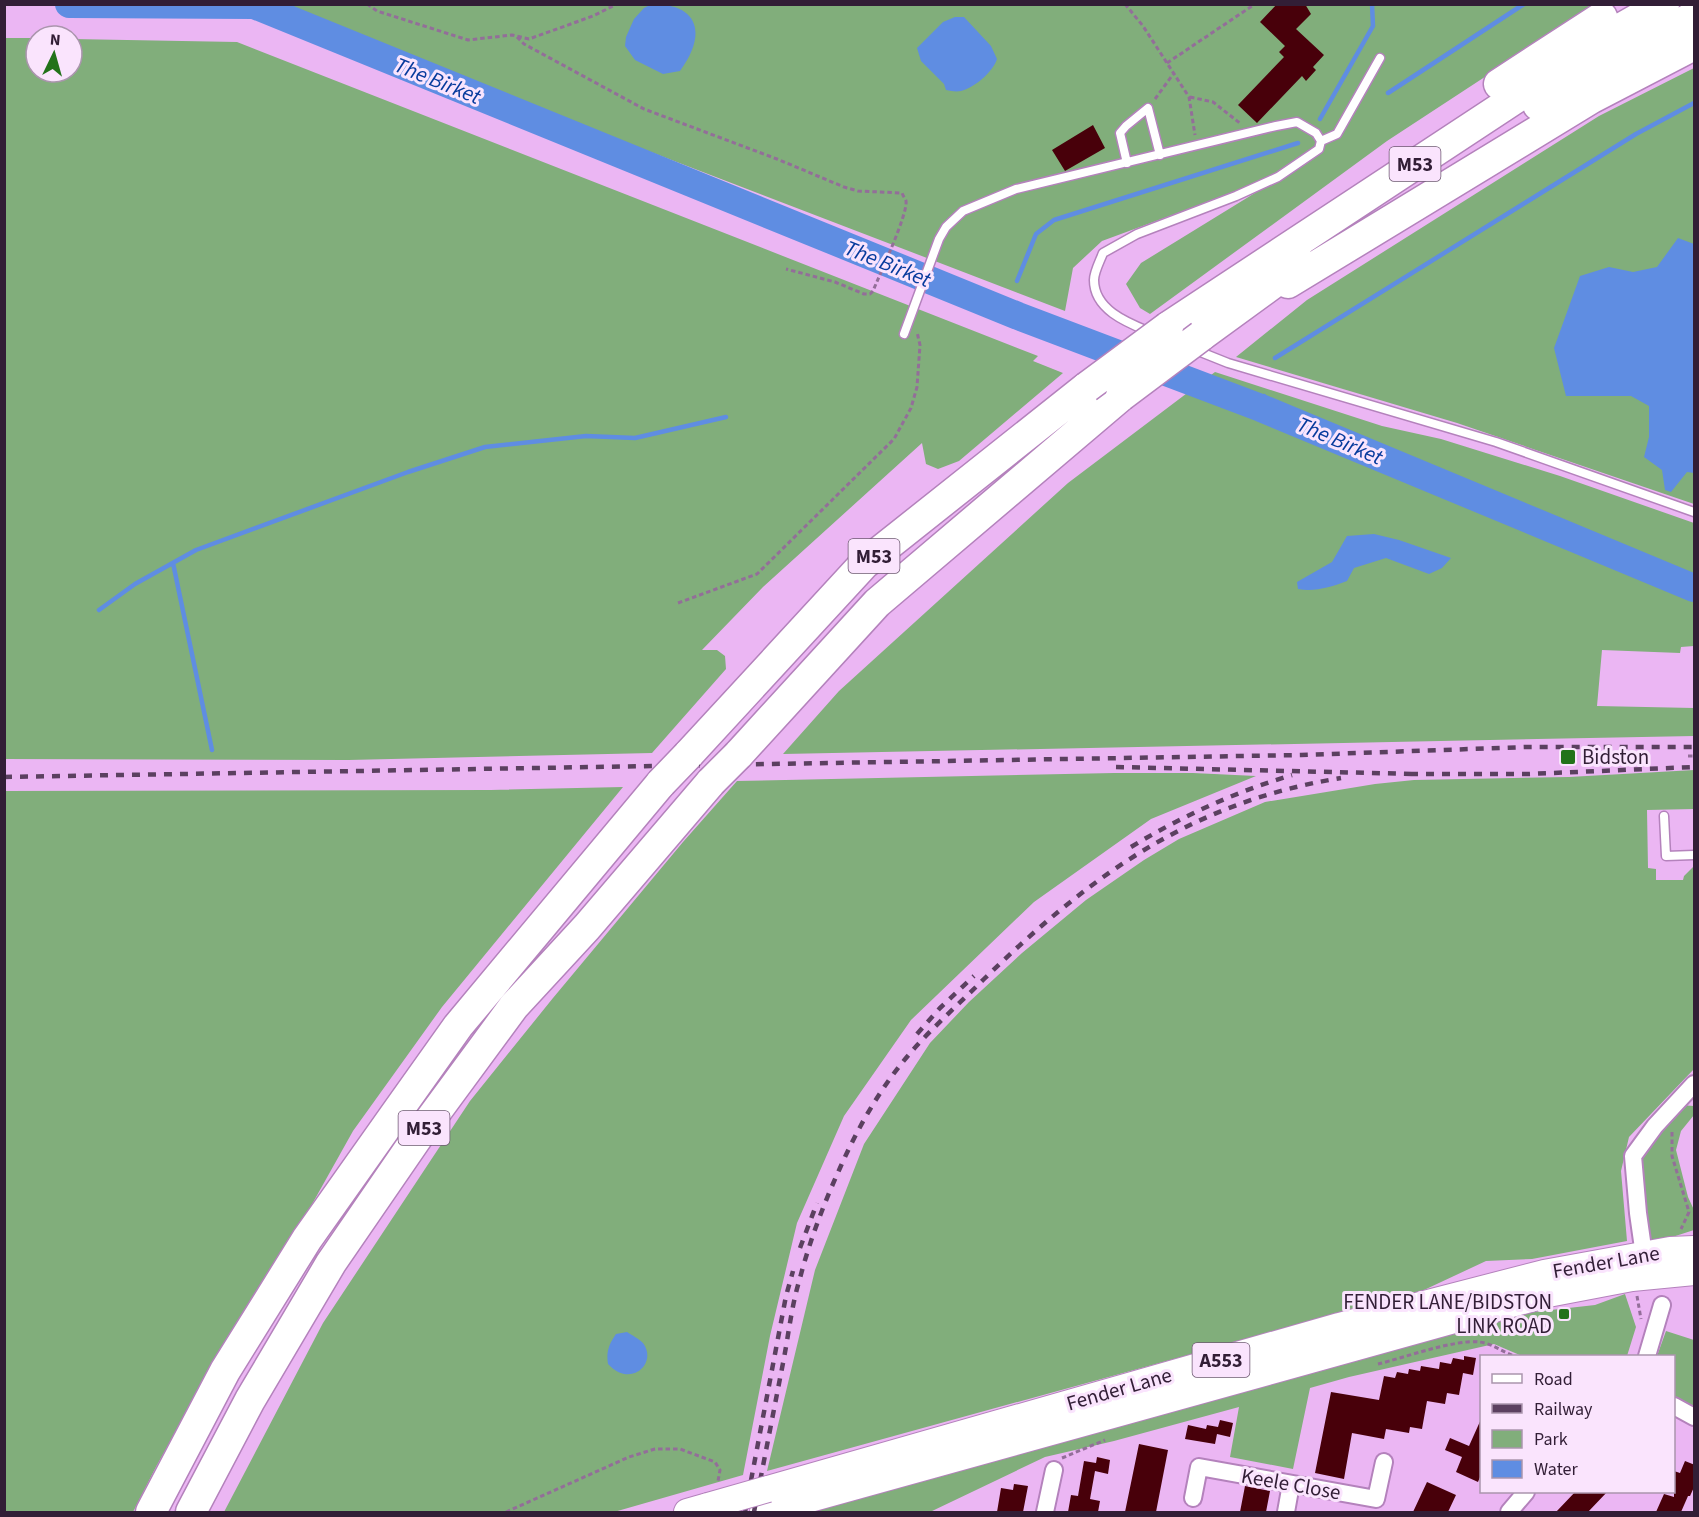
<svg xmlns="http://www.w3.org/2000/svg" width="1699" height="1517" font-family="'Source Sans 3',sans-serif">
  <rect width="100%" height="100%" fill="#ebb6f3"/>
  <path fill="#81ae7b" d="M268,5H1595L1387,141L1150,314L1140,308L1126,284L1141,263L1289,172L1102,241L1073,268L1065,311Z
    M5,38H36V72H72V39L237,42L1038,356L1033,361L1063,373L959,461L938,469L926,464L922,443L763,587L702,650H717L725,656L726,669L652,753L348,760L5,759Z
    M1694,68V504L1457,423L1236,357L1307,300L1599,116Z
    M1215,372L1382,426L1441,439L1560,476L1694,523V646L1681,647L1680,653L1602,650L1597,706L1694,708V736L783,754L839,691L1068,483Z
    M1694,770V809L1647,810L1648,868L1656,869V880H1683L1684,876L1694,866V1069L1629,1137L1621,1171L1627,1241L1532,1259L1486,1261L1424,1290L767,1471L815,1270L864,1144L930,1043L969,1002L1022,953L1086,900L1144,860L1179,839L1265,802L1375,784L1414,780L1569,777Z
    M1114,773H1193L1256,776L1151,819L1034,902L911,1020L844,1116L797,1223L770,1336L743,1475L614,1512H224L323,1323L470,1101L553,998L683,842L737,781Z
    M623,787L442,1007L353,1131L311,1206L237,1324L157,1465L133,1512H5L4,791L491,790Z
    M1679,1105L1694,1106V1115L1681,1131L1676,1150L1688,1197L1694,1210V1230L1657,1242L1649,1238L1638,1169L1649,1139Z
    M1625,1294L1636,1327L1627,1356H1522L1494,1344L1349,1377L1310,1388L1293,1469L1230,1457L1239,1407L1114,1441L1045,1457L930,1512H804L1523,1313L1595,1305Z
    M1666,1331L1694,1340V1409L1674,1398V1356H1657Z"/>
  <path fill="#5f8de2" d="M652,4C701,4 706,36 680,71L663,74L635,60L625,46L626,37L634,19L644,8Z
    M955,17H964L991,46L997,59C993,72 974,88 961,91C956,92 951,91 946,90L944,84L921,61L917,48L943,22Z
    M1678,238L1694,244V473L1687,472L1671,492L1665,490L1662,470L1644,457L1649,437V406L1631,396H1566L1554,348L1580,276L1609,267L1633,272L1657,267Z
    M1374,534L1399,540L1451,558L1442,568L1429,574L1386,558L1354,568L1347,581C1331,587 1315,592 1298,589L1297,582L1332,562L1347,536Z
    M627,1332C632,1335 639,1339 643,1343C658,1363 631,1389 608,1364C606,1352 609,1344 616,1334Z"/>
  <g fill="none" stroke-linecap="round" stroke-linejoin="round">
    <path stroke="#5f8de2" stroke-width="4.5" d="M1388,93L1524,4
      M1320,119L1373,26L1372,4
      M1017,281L1036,234L1054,220L1298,143
      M1018,305V316
      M1275,358L1636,134L1694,103
      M1261,408L1264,396
      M173,563L212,750
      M99,610L135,584L196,550L408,472L485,447L586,436L635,438L726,417"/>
    <path stroke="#5f8de2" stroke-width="28" d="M69,4L254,5L1018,316L1261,408L1694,588"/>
  </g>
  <path fill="#48000a" d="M1277,4H1305L1311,14L1296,29L1324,55L1313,67L1316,70L1306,81L1302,76L1257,123L1238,105L1284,57L1279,52L1285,46L1260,22Z
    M1093,125L1105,148L1065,171L1052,150Z
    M1464,1356L1476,1358L1473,1375L1463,1373L1459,1395L1447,1393L1445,1404L1427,1401L1422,1429L1410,1427L1409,1433L1386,1429L1384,1439L1352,1433L1344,1479L1315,1473L1331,1392L1379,1400L1384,1376L1395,1378L1397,1372L1408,1374L1409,1369L1420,1371L1421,1366L1439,1369L1440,1362L1451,1364L1453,1358L1464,1360Z
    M1482,1417V1472L1478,1482L1456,1472L1462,1457L1445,1450L1450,1438L1469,1446Z
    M1220,1420L1233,1423L1230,1437L1217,1434L1215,1444L1185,1439L1188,1425L1206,1429L1207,1425L1218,1427Z
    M1139,1444L1168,1450L1156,1512H1125Z
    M1097,1457L1110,1460L1108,1474L1095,1471L1090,1499L1100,1501L1098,1512H1068L1071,1495L1078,1496L1084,1461L1096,1463Z
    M1685,1461L1695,1465V1485L1690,1496H1688L1681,1512H1656L1664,1494L1674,1497V1471L1680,1473Z
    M1427,1482L1456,1495L1448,1512H1413Z
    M1014,1484L1028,1486L1023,1512H997L1001,1488L1013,1490Z
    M1245,1486L1270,1491L1266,1512H1240Z
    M1576,1491H1608L1588,1512H1556Z"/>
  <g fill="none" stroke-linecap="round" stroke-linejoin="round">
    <g stroke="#b482bc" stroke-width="11">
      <path id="lane" d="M1321,141L1337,134L1380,58
        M1127,163L1120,133L1126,126L1148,108L1160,155
        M904,334L939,239L946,227L963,211L1016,189L1276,126L1297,122L1316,133L1321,141L1319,149L1278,177L1236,196L1137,234L1103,253C1100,261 1094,272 1094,280C1094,310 1128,323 1150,332
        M1193,349L1228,363L1496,442L1694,512
        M1664,816L1666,856L1694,855"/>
    </g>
    <g stroke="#b482bc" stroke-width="20">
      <path id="street" d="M1644,1255L1638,1213L1633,1156L1655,1126L1694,1084
        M1647,1356L1662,1305
        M1674,1406L1694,1417
        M1193,1498L1199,1467L1376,1499L1384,1462
        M1045,1512L1054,1470
        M1286,1512L1291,1484
        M1509,1512L1526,1492"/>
    </g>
    <g stroke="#b482bc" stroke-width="28">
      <path id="primary" d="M768,1489L1339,1326L1544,1273L1670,1250L1694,1249
        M687,1512L708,1506
        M763,1512L1548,1294L1632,1278L1694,1272"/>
    </g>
    <g stroke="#b482bc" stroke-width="33">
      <path id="highway" d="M1499,84L1602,17
        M1538,105L1694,16
        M1288,283L1592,98L1694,45
        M1168,327L1625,26L1664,4
        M1201,336L1301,263
        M688,755L864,564L1087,387
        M738,755L877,603L1121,396
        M151,1512L225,1371L307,1239L394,1116L458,1026L661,783
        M191,1512L250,1400L331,1263L419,1135L514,1006L587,927L711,782"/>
    </g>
    <path stroke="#936e99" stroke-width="3" stroke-dasharray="4.5 3" stroke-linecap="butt" d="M367,4L377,11L468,40L512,35L529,39L593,16L617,4
      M1125,4L1143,26L1189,97L1195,135
      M517,37L524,44L644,109L777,159L844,187L858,191L902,193C903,196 905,198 906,201C908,214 879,276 873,291L870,294H864L835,282L786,269
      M1167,63L1255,4
      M1190,97L1213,102L1241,124
      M1155,99L1174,73
      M678,603L757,574L894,439L911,408L917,387L920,345L917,332
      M1688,756H1694
      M1672,1132V1156L1689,1212L1681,1229
      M1637,1296L1641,1319
      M1378,1364C1403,1358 1455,1339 1479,1342C1491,1343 1503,1352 1514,1356
      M1062,1458L1105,1440
      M506,1512L629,1457L655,1449H680L715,1462L720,1470L718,1481"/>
    <use href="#lane" stroke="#fff" stroke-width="8"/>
    <use href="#street" stroke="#fff" stroke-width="16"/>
    <use href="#primary" stroke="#fff" stroke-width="26"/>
    <use href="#highway" stroke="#fff" stroke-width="30"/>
    <path stroke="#5b4060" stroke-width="4.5" stroke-dasharray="8 8" stroke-linecap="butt" d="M1116,767L1416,774
      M1410,774H1528L1694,767
      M4,777L1301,755L1527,747H1694
      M1131,847C1182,816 1235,792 1292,775
      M917,1034L940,1008L974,976
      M800,1248L817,1203
      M745,1512L786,1296L793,1271
      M754,1512C764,1461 774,1409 784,1358C789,1331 792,1304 800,1278C810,1240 824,1203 840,1168C858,1127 882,1085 912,1051C934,1026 960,1003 984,979C1090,876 1191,802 1341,778"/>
    <g stroke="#b482bc" stroke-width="28" stroke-linecap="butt">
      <path id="primary-bridge" d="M708,1506L768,1489"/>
    </g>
    <g stroke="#b482bc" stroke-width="33" stroke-linecap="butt">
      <path id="highway-bridge" d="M1087,387L1168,327
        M1121,396L1201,336
        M711,782L738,755
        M661,783L688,755"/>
    </g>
    <use href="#primary-bridge" stroke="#fff" stroke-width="26"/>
    <use href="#highway-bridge" stroke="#fff" stroke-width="30"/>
  </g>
  <g fill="#22721a" stroke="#fae4fd" stroke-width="2">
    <rect x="1560" y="749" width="16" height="16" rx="3"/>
    <rect x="1558" y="1308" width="12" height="12" rx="3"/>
  </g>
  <g text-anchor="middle" stroke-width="6" stroke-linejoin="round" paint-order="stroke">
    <g fill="#fae4fd" stroke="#6e5972" stroke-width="1.5">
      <rect x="1389.5" y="147" width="51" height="34" rx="4.5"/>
      <rect x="848.5" y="539" width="51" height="34" rx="4.5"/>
      <rect x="398.5" y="1111" width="51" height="34" rx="4.5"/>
      <rect x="1192.5" y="1343" width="57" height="34" rx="4.5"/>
    </g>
    <g font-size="20" font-weight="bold" fill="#321e36">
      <text x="1415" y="171">M53</text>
      <text x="874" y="563">M53</text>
      <text x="424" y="1135">M53</text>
      <text x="1221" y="1367">A553</text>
    </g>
    <g font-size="21" fill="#321e36" stroke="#fae4fd" text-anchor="start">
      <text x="1582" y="764">Bidston</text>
      <text x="1552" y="1309" text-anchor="end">FENDER LANE/BIDSTON<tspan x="1552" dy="24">LINK ROAD</tspan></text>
    </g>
    <g font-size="21" fill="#321e36" stroke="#fae4fd">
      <text transform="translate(1606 1262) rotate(-10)" y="7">Fender Lane</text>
      <text transform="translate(1119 1389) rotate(-16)" y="7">Fender Lane</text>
      <text transform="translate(1291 1484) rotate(10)" y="7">Keele Close</text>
    </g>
    <g font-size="22" font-style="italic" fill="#073b9d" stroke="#fae4fd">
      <text transform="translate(438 80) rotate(22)" y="8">The Birket</text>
      <text transform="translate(888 263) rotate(22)" y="8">The Birket</text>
      <text transform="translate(1340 440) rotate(23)" y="8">The Birket</text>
    </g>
  </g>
  <rect width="1699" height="1517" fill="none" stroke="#321e36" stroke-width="12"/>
  <rect x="1480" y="1355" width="195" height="138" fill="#fae4fd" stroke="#aa95ad" stroke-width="1.5"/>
  <rect x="1492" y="1374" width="30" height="9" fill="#ffffff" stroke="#aa95ad" stroke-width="1.5"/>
  <text x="1534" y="1385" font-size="18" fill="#321e36">Road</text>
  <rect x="1492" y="1404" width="30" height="9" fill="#5b4060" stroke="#aa95ad" stroke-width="1.5"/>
  <text x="1534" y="1415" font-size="18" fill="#321e36">Railway</text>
  <rect x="1492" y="1430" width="30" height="18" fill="#81ae7b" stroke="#aa95ad" stroke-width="1.5"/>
  <text x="1534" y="1445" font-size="18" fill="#321e36">Park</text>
  <rect x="1492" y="1460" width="30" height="18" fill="#5f8de2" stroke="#aa95ad" stroke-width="1.5"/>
  <text x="1534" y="1475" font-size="18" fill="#321e36">Water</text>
  <g transform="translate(54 54) rotate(5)"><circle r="28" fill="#fae4fd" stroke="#aa95ad" stroke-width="1.5"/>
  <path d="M0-4.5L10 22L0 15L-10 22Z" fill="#22721a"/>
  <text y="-9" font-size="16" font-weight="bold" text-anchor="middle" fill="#321e36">N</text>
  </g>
</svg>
